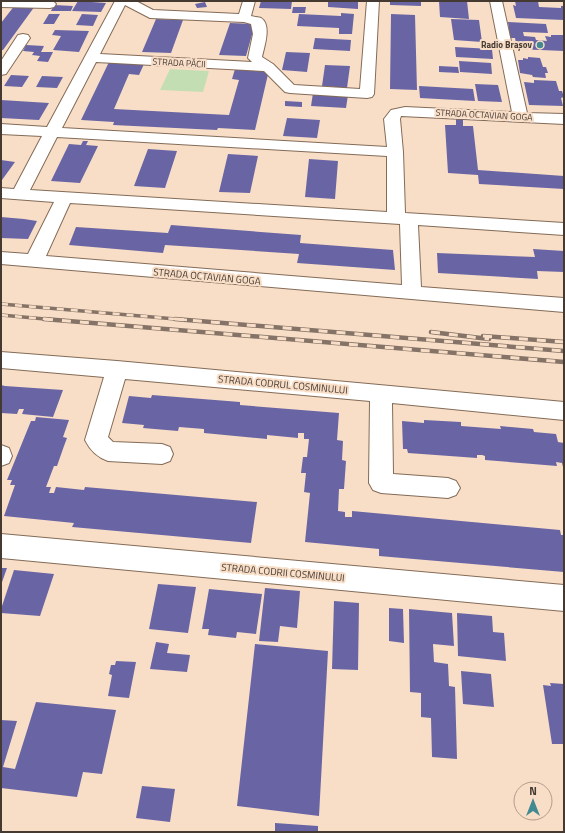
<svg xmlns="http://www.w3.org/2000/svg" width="565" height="833" font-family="'Titillium Web',sans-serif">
  <rect width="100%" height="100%" fill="#f9dec7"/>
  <path fill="#c4deb4" d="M170,69L209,71L203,92L160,90Z"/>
  <path fill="#6965a5" d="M78,1L106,3L101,12L72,11Z
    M261,1H292L291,9L259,8Z
    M328,1H358V9L328,7Z
    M390,1H421V6L390,5Z
    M439,1H467L469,19L440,17Z
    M515,1H538L539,7L561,8V6H564V20L516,18L513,5L516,6Z
    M205,2L207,7L197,8L195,4Z
    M15,5L35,6L3,50H1V23Z
    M54,5L73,6L71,11H51Z
    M293,7H306L305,13H292Z
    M341,13L354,14L352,34H339V28L297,26L299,14L341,16Z
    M49,14H60L54,24H43Z
    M82,14L98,15L93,26L76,25Z
    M391,14L415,15L417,90L390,89Z
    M156,19L183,20L171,53L142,52Z
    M451,19L479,20L482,42L454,40Z
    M508,22L546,24L548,33L523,32L524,36L535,37L536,40L547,41L545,36L551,37V35H564V51L517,49L515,38H510Z
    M230,23L255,24L246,56L219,55Z
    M55,30L89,31L79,52L53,50L61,36L52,35Z
    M315,38L351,40L350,51L313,49Z
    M26,45L44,46L41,52H53L48,62L37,61L40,56L32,55L34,52L23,51Z
    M455,47L492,49L493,59L456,57Z
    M286,52L310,53L307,72L282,70Z
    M528,57L540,58L543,67H546L548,73H545L546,78L533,77L532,75L520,73L518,60H523V58L528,59Z
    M459,61L491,63L492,74L460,72Z
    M109,62L144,64L139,75L129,74L114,109L229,115L239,80L232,79L235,69L269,70L255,130L218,128L217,130L113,125L114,122L81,120Z
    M325,65L350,66L347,88L322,86Z
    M439,66L458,67L459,73L439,72Z
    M11,75L29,76L22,87L4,86Z
    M42,76L63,77L57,88L36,87Z
    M534,80L556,81L559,91H562L564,97L561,98L563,106L529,105L524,82L534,83Z
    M475,84L498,85L502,102L478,101Z
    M419,86L473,89L475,101L420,98Z
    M313,93L348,95L346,108L311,106Z
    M1,100L49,103L39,120L1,118Z
    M285,101L302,102V107L285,106Z
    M287,118L320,120L317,138L283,136Z
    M456,119H463V126H473L478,170L564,176V189L479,184L478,175L448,173L445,125H456Z
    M83,141H88L86,145L98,146L80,183L51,181L69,144L81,145Z
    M148,149L177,151L165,188L134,186Z
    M228,154L258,156L250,193L219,192Z
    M309,159L338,161L335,199L305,197Z
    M1,160L15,162L2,180H1Z
    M1,217L24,219L37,221L28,239L1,238Z
    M171,225L301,235L300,243L393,250L395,270L297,263L299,254L165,245L163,253L69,245L76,227L168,233Z
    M533,249L564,251V272L537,271L538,279L438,273L437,253L535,257Z
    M1,385L5,386L63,390L53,417L22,414L24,409H19L17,414L1,413Z
    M152,395L240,402V405L339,413L337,440L343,441L342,460L346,461L344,489H339L338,511L345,512V517H352V511L560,530L561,535H564V572L379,556V549L305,542L310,493L304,492L306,473H301L303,457H307L309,439H304V433H298V438L267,435V439L204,433V429L179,427L178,431L143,428L144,425L122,423L129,396L151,398Z
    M36,417L69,420L63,437L67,438L64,446L57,466H54L46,487H51L49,493H54L56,487L84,490L85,487L257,502L251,543L72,527L74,523L4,516L15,485H10L12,480H7L31,421H35Z
    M424,420L461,422V426L501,429L500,426L533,429L534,432L556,434L558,442L564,443V471L562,463L556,462L557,466L485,460V456L482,455H477V458L408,453L407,449H403L402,421L424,423Z
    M1,568H7L1,585Z
    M14,570L54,574L40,616L1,613V609Z
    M158,584L196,587L188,633L149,629Z
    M265,588L300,591L297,628L280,626L278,642L259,641Z
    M209,589L262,594L256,634L237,632L236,638L208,635L209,629H202Z
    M334,601L359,603L358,670L332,669Z
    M389,608L403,609L404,643L389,641Z
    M409,609L452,613L454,646L433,644L434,662L448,664L449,686L455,687L457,759L432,757L431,718L421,717V693L410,692Z
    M457,613L492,616L493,632L504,633L506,661L458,656Z
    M156,642L169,644L167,653L190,655L187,672L150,669Z
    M255,644L328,651L319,816L237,806Z
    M116,661L136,662L129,698L108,696L112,675L109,674L111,665H115Z
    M461,671L491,674L494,707L463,704Z
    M550,683L564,684V744H552L543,685L551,686Z
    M36,702L116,710L102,774L83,772L77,797L1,788V720L17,721L3,767L15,769Z
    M142,786L175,789L170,822L136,818Z
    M275,823L318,826V832H275Z"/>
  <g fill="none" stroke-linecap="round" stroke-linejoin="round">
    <g stroke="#836b57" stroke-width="2">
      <path id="minor" d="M1,1H53L56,4L54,7L50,8L1,7Z
        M115,1H136L153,10L239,14L243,1H255L251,16C254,17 258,17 261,18C272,25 264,47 262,57L273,64L294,85L360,89L367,1H379L374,94L372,97L367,98L290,93L285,92L264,71L96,62L62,128L387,147L384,119L391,110L405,107L512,112L490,1H502L527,113L564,114V124L401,116L400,119L403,152L405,213L564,223V235L418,225L421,287L564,298V312L1,264V252L28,254L54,202L1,198V188L14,189L42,136L1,134V124L47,127ZM125,5L150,18L244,22L251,24L253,34L248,58L252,62L100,54ZM57,137L387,156V212L30,190ZM70,203L400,224L402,285L46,256Z
        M23,34L28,35L30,38L6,74L1,75V61L18,35Z
        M1,352L117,361L564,402V420L392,403L393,474L448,478L456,481L460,488L456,495L448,498L381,493L373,490L369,483L370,401L125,379L108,437L113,442L162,444L170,447L173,454L170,461L162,464L108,461C97,457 90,450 85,440L104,377L1,368Z
        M1,445L9,448L12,456L9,463L1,466Z
        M1,534L564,585V611L1,558Z"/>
    </g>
    <use href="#minor" fill="#fff" fill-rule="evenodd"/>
    <g stroke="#847366" stroke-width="3.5">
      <path id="rail-far1" d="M1,304L187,320
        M1,315L56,320"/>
    </g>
    <g stroke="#847366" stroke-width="4.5">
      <path id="rail" d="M44,319L564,362
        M175,319L564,351
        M431,332L489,339
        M483,336L564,342"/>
    </g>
    <use href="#rail-far1" stroke="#f9dec7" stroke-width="2.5" stroke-dasharray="7" stroke-linecap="butt"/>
    <use href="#rail" stroke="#f9dec7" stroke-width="3" stroke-dasharray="9" stroke-linecap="butt"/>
  </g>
  <circle fill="#428a91" stroke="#f9dec7" stroke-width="1.5" cx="540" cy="45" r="4"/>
  <g text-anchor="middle" stroke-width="4" stroke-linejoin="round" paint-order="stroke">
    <g font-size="9" font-weight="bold" fill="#453a32" stroke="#f9dec7" text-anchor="end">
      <text x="532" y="48">Radio Brașov</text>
    </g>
    <g font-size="9" fill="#453a32" stroke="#f9dec7">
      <text transform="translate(179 63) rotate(3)" y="3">STRADA PĂCII</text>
      <text transform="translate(484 115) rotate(3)" y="3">STRADA OCTAVIAN GOGA</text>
    </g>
    <g font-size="10" fill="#453a32" stroke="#f9dec7">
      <text transform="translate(207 276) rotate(5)" y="4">STRADA OCTAVIAN GOGA</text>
      <text transform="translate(283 384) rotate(5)" y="4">STRADA CODRUL COSMINULUI</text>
      <text transform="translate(283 572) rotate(5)" y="4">STRADA CODRII COSMINULUI</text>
    </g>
  </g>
  <rect width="565" height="833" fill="none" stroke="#453a32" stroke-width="4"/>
  <g transform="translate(533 801)"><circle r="19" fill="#f9dec7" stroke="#b19c8b"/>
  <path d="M0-3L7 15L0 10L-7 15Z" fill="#428a91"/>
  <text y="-6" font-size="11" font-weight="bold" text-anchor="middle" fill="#453a32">N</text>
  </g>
</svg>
